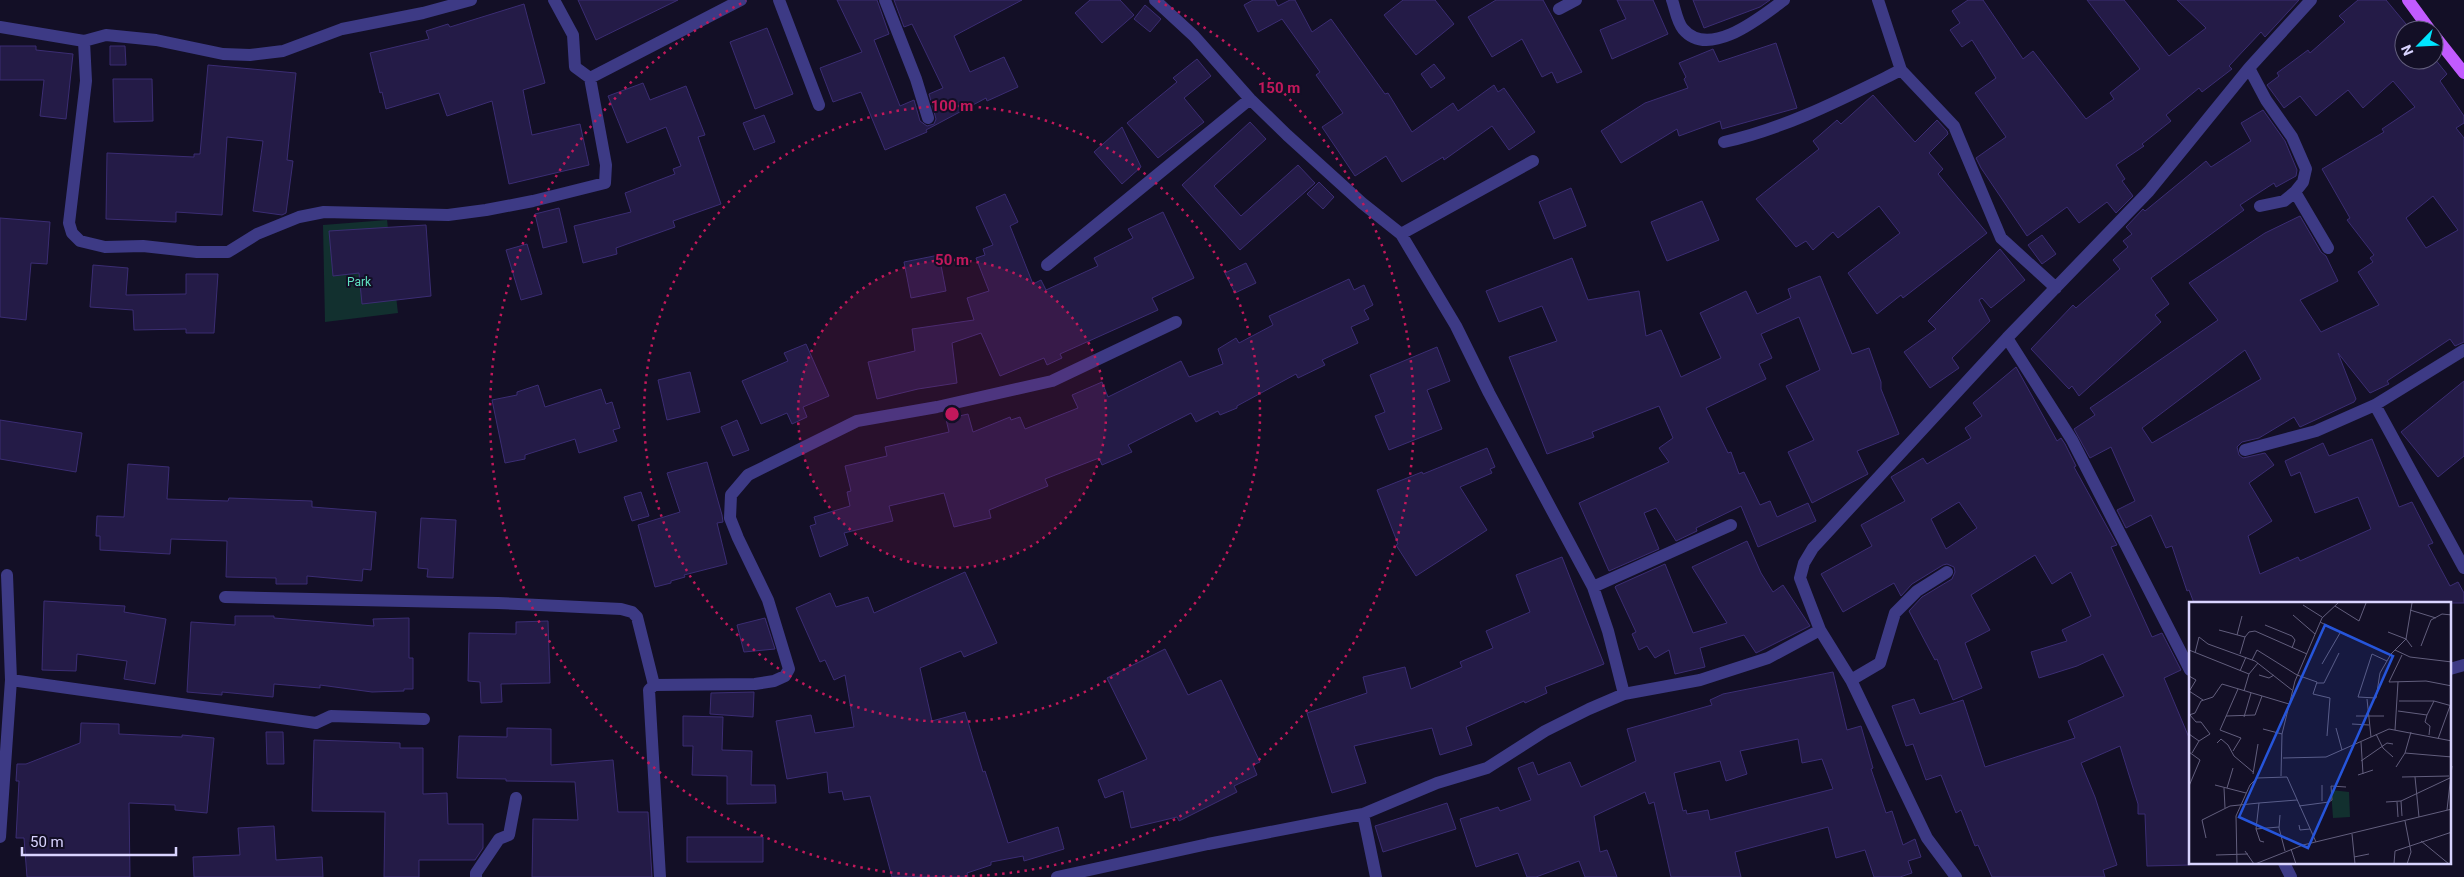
<svg xmlns="http://www.w3.org/2000/svg" width="2464" height="877" font-family="Roboto,sans-serif">
  <rect width="100%" height="100%" fill="#130f26"/>
  <path fill="#12302f" d="M387,220L398,313L325,322L323,225Z"/>
  <path fill="#241b47" stroke="#3b2d73" fill-rule="evenodd" d="M578,0H678L596,40Z
    M837,0H877L889,34L874,40L900,106L914,100L920,121L927,126L934,124L936,119L929,94L943,88L912,24L904,27L894,0H1022L954,36L970,72L1004,57L1018,87L987,101L986,98L926,130L927,132L885,150L861,92L833,102L820,68L862,52Z
    M1090,0H1120L1134,15L1102,43L1075,13Z
    M1253,0H1275L1278,6L1290,0H1295L1312,32L1331,19L1385,94L1388,93L1412,132L1453,103L1458,111L1494,85L1498,92L1504,88L1535,132L1509,150L1492,126L1444,160L1443,157L1402,182L1386,156L1355,176L1322,127L1343,113L1316,75L1320,72L1282,19L1258,32L1244,5Z
    M1403,0H1435L1454,24L1416,55L1384,15Z
    M1496,0H1543L1582,72L1557,83L1552,72L1542,77L1522,39L1492,57L1468,17Z
    M1617,0H1653L1668,34L1612,59L1600,30L1626,19Z
    M1693,0H1770L1760,7L1704,28Z
    M1968,0H1983L2023,59L2033,51L2086,119L2114,99L2110,93L2140,69L2087,0H2124L2169,56L2206,28L2177,0H2299L2265,37L2261,32L2229,66L2232,69L2202,92L2199,88L2166,115L2171,121L2142,144L2144,146L2116,165L2125,179L2122,181L2133,196L2116,213L2107,202L2079,223L2067,207L2027,236L1981,168L1976,158L2006,137L1975,93L1996,78L1972,40L1962,47L1950,30L1960,23L1952,11Z
    M2358,0H2386L2411,30H2404V60H2434V58L2447,74L2440,81L2464,116V123L2456,128L2464,138V342L2455,346L2450,339L2387,381L2389,384L2370,393L2338,353L2356,399L2354,402L2300,427L2294,417L2259,438L2242,442L2237,447L2239,455L2243,458L2265,453L2274,465L2249,483L2272,521L2248,536L2260,574L2298,557L2300,561L2371,529L2358,497L2315,513L2300,472L2291,476L2285,461L2323,443L2329,456L2372,439L2399,507L2412,502L2433,543L2428,545L2450,586L2458,582L2464,593V603H2194L2189,590L2187,591L2172,546L2166,548L2151,515L2126,528L2117,510L2135,501L2111,447L2090,458L2074,429L2095,415L2090,408L2218,320L2189,283L2265,233L2300,216L2321,252L2326,256L2338,281L2300,300L2321,332L2379,305L2358,272L2373,262L2370,258L2374,255L2347,220L2350,218L2322,169L2384,132L2382,129L2415,107L2393,81L2363,108L2348,90L2316,116L2300,96L2284,108L2267,85L2279,76L2277,73L2308,50L2310,53L2345,22L2339,16ZM2433,196L2458,230L2426,248L2406,218ZM2245,350L2261,379L2152,443L2142,428Z
    M524,4L545,83L523,90L532,135L580,124L589,165L509,184L492,101L447,116L439,93L386,109L382,92L380,93L370,53L429,39L426,31L448,24L450,27Z
    M1145,5L1161,19L1150,32L1134,19Z
    M767,28L793,94L755,109L730,42Z
    M1776,43L1797,108L1722,129L1720,121L1679,136L1677,129L1621,163L1601,131L1645,103L1688,88L1684,79L1686,77L1679,63L1713,49L1719,62Z
    M0,46H36V50L73,54L66,119L40,116L44,80H0Z
    M110,46H125L126,65H110Z
    M1197,59L1211,76L1184,98L1204,122L1158,158L1127,123L1177,82L1173,78Z
    M1434,64L1445,78L1431,88L1421,74Z
    M208,65L296,73L287,160L293,161L286,213L282,215L253,211L263,141L227,137L222,215L176,212V222L106,219L107,153L194,157V154H200Z
    M113,79H152L153,121L114,122Z
    M643,83L650,100L686,86L705,135L698,137L721,204L673,221L675,227L616,248L617,254L583,263L574,226L631,212L625,193L675,174L673,169L681,166L666,127L627,143L608,96Z
    M1873,95L1915,142L1937,120L1947,131L1948,134L1929,153L1943,169L1938,174L1987,233L1903,298L1901,295L1877,314L1848,273L1900,233L1879,206L1838,238L1833,232L1813,250L1806,241L1796,247L1756,199L1819,149L1813,141L1837,120L1841,124Z
    M2263,110L2285,141L2297,170L2296,176L2276,187L2274,183L2240,205L2244,210L2151,278L2169,304L2155,315L2161,322L2079,396L2072,386L2069,389L2031,349L2073,305L2076,308L2120,269L2113,260L2128,247L2123,241L2132,234L2126,227L2143,209L2145,211L2206,161L2211,167L2251,141L2241,123Z
    M764,115L775,142L754,150L743,123Z
    M1250,122L1266,139L1214,186L1241,216L1298,165L1315,183L1240,250L1182,185Z
    M1122,127L1141,167L1122,184L1094,152Z
    M1319,182L1334,197L1323,209L1307,194Z
    M1571,188L1586,226L1554,239L1539,202Z
    M1005,194L1018,222L1010,226L1033,284L1041,280L1046,290L1098,266L1094,258L1133,238L1128,229L1163,212L1194,278L1152,298L1158,310L1060,354L1062,358L1047,365L1044,358L1000,376L981,333L952,343L957,383L918,389L877,399L868,362L915,351L912,329L974,320L967,298L989,291L976,258L985,255L983,249L993,245L976,207Z
    M1702,201L1719,240L1667,261L1651,222Z
    M559,208L567,242L543,248L535,214Z
    M0,218L50,222L47,264L31,263L26,320L0,317Z
    M426,225L431,296L362,304L359,273L333,276L329,231Z
    M2042,235L2056,254L2042,264L2028,245Z
    M527,244L542,294L521,300L506,250Z
    M2000,249L2025,280L1991,308L1982,298L1979,300L1990,321L1952,358L1959,368L1930,388L1904,352L1936,329L1928,321Z
    M939,255L946,291L911,298L904,262Z
    M1572,258L1588,300L1639,291L1646,336L1661,330L1681,377L1721,358L1700,313L1746,291L1757,314L1791,298L1788,289L1820,276L1852,354L1869,348L1881,382V389L1899,434L1857,451L1868,474L1812,503L1788,452L1814,440L1786,386L1820,370L1799,317L1761,334L1772,358L1759,364L1766,379L1706,408L1728,453L1731,452L1739,474L1744,472L1760,505L1770,501L1777,517L1808,503L1816,521L1758,547L1741,506L1696,528L1697,531L1676,541L1656,508L1644,513L1659,549L1609,571L1579,503L1669,462L1659,448L1673,438L1659,406L1592,432L1594,437L1547,454L1509,357L1557,341L1542,306L1499,322L1486,291Z
    M1246,263L1256,283L1235,293L1225,273Z
    M93,265L128,268L126,295L186,294V274H218L214,333H186V329L134,330L133,310L90,307Z
    M1349,279L1354,290L1364,285L1373,305L1364,310L1369,319L1351,327L1358,343L1322,360L1325,365L1298,378L1296,374L1237,406V408L1220,415L1218,411L1196,422L1191,413L1128,445L1132,452L1102,465L1099,458L1045,479L1048,486L989,510L991,518L954,527L944,493L889,506L893,521L844,533L848,545L820,557L810,526L816,524L814,517L850,506L847,492L851,491L845,466L887,456L885,447L949,432L946,419L968,414L973,432L1010,417L1011,420L1020,417L1025,429L1078,408L1072,395L1102,382L1108,397L1181,361L1189,377L1223,364L1218,349L1236,338L1239,343L1273,325L1269,316Z
    M806,344L829,396L803,407L807,417L792,424L787,413L761,424L742,381L788,361L784,353Z
    M1437,347L1450,381L1427,390L1442,429L1389,450L1375,416L1385,412L1370,375Z
    M2016,367L2057,441L2061,438L2065,444L2076,466L2074,467L2117,545L2111,547L2152,637L2162,633L2181,670L2164,678L2190,740V865L2147,866L2145,814H2138V804L2120,746L2081,763L2095,797L2117,865L2103,870L2105,877H1992L1978,845L1975,846L1961,810L1956,813L1941,775L1926,780L1913,744L1906,746L1892,706L1914,699L1920,714L1963,700L1985,767L2075,738L2068,721L2124,696L2103,654L2077,666L2039,678L2031,652L2067,641L2062,630L2091,616L2071,572L2052,584L2035,555L1971,595L1990,630L1965,643L1982,688L1953,700L1937,659L1935,660L1909,611L1922,597L1952,579L1955,572L1954,567L1947,564L1943,565L1912,584L1901,596L1894,583L1843,612L1821,574L1872,546L1861,525L1905,501L1891,477L1923,458L1927,464L1971,438L1965,428L1982,416L1973,403ZM1959,502L1977,528L1946,549L1931,519Z
    M690,372L700,412L667,420L658,380Z
    M2464,381V456L2438,477L2401,432Z
    M538,385L545,407L601,389L606,404L612,402L620,428L613,430L617,441L579,453L575,439L525,455V459L505,463L492,400L517,395V392Z
    M0,420L82,433L76,472L0,459Z
    M737,420L749,450L733,456L721,427Z
    M1487,448L1495,467L1490,469L1492,473L1460,487L1487,530L1416,576L1396,545L1398,544L1377,490L1422,472L1423,474Z
    M707,462L722,515L723,522L717,523L727,564L684,575L685,577L671,581V583L655,587L638,525L680,512L667,473Z
    M128,464L169,467L167,499L228,501L229,498L312,501V507L376,512L371,570L363,569L362,581L307,576V584H276V578L226,577L227,541L171,539L170,554L100,550V536H96L97,516L124,517Z
    M641,492L649,516L632,521L624,497Z
    M421,518L456,520L453,578L427,577L428,569L418,568Z
    M1747,541L1761,573L1773,592L1783,585L1810,626L1756,653L1744,635L1700,648L1705,667L1675,674L1669,650L1655,658L1647,646L1639,650L1632,634L1636,632L1615,587L1616,586L1665,564L1693,633L1727,623L1692,567Z
    M1562,557L1604,664L1545,687L1547,693L1525,703L1524,701L1466,727L1472,745L1440,755L1432,728L1354,746L1366,783L1332,793L1307,713L1367,693L1363,677L1405,667L1411,689L1462,667L1460,662L1493,648L1486,631L1530,612L1516,575Z
    M965,572L997,643L964,657L961,651L920,668L932,721L965,712L983,772L985,771L1008,843L1058,827L1064,849L1024,861L1023,856L991,862V865L967,873L968,877H892L870,796L844,800L842,791L829,793L827,772L787,779L776,721L811,715L815,733L854,727L845,675L834,680L825,660L820,662L796,608L830,593L836,607L868,597L874,613Z
    M44,601L125,606L124,612L166,619L155,684L124,679L127,661L77,654L76,671L42,670Z
    M235,616H274V618L374,626L373,619L409,618V658H413V689H404V691L372,692L320,685V688L274,684L273,697L222,692V695L187,692L191,622L235,625Z
    M765,618L775,649L744,652L737,625Z
    M548,621L550,683L501,684L502,702L481,703L480,682L468,681L469,633L516,634V622Z
    M1165,649L1188,695L1221,680L1260,762L1253,765L1257,775L1234,786L1237,792L1179,821L1177,817L1131,828L1123,791L1105,798L1098,780L1147,759L1107,678Z
    M1833,672L1847,730L1861,726L1873,768L1871,769L1886,813L1892,811L1903,845L1915,839L1921,857L1908,861L1912,873L1900,877H1874L1865,850L1836,858L1828,827L1735,852L1741,877H1671L1654,802L1649,804L1645,792L1594,816L1600,852L1607,850L1617,877H1585L1579,861L1536,877H1527L1518,853L1476,867L1460,819L1498,807L1500,811L1531,800L1518,768L1533,762L1538,775L1570,762L1581,787L1636,761L1627,729L1712,705L1710,700L1723,694ZM1798,739L1802,763L1822,759L1833,789L1710,820L1708,810L1687,814L1686,810L1683,811L1674,773L1720,761L1726,781L1747,774L1740,751Z
    M754,692L753,717L710,714L711,693Z
    M683,716L723,717L722,750L752,751L751,785H775L776,803L727,804V776L692,775L693,746H683Z
    M81,723L119,724V734L182,737V735L214,738L207,813L175,810V805L129,803L130,877H27L24,838H16L19,781H16L17,764H26L80,743Z
    M507,728L551,729V765L613,760L618,812H648L652,877H532L533,819L578,820L575,782L506,781V779L457,778L459,736L507,737Z
    M266,732H283L284,764H267Z
    M314,740L400,743V748H423V794L447,793L448,824H483V848L475,860H419V877H384L385,812L312,811Z
    M1447,803L1456,829L1383,852L1375,826Z
    M274,826L276,860L322,857L323,877H194L193,857L240,855L238,828Z
    M687,837H763V862H687Z"/>
  <g fill="none" stroke-linecap="round" stroke-linejoin="round">
    <path stroke="#3d3a85" stroke-width="12" d="M779,0L819,105
      M885,0L916,79L928,118
      M1155,0L1194,36L1250,99L1287,135L1362,203L1401,234L1456,326L1489,393L1593,587L1608,631L1624,694
      M1672,0C1675,8 1677,22 1683,29C1709,60 1761,17 1784,0
      M1878,0L1901,70L1954,126L2001,238L2056,288
      M1559,9L1576,0
      M0,27L84,41L106,35L156,40L223,54L250,55L283,51L342,29L423,13L471,0
      M84,41L86,81L69,223L72,233L80,241L105,247L143,246L197,252H228L257,234L299,217L324,212L448,215L486,210L533,201L605,183L606,165L590,78L575,67L573,35L554,0
      M2249,68L2266,100L2292,137L2306,169L2303,182L2295,192L2284,201L2260,206
      M590,78L741,0
      M1724,142C1787,128 1844,98 1901,70
      M2295,192L2328,248
      M1401,234L1533,161
      M1047,265L1250,99
      M2007,338L2072,440L2190,670
      M2375,405L2464,568
      M2245,450L2316,431L2375,405L2464,350
      M1593,587L1731,525
      M225,597L498,603L621,609L632,612L637,617L654,685
      M2450,669L2464,665
      M11,680L316,723L331,716L424,719
      M1851,680L1880,663L1895,613L1917,591L1947,572
      M1363,814L1376,877
      M0,837L11,680L7,575
      M2284,863L2291,877
      M476,877V873L499,839L509,835L516,798
      M660,877L649,690L654,685L755,684L774,681L785,676L789,669L768,600L738,538L730,518L731,495L748,475L857,421L937,407L1052,381L1176,322
      M1057,877L1208,844L1363,814L1437,783L1487,768L1545,731L1589,709L1624,694L1700,680L1768,658L1820,630
      M1956,877L1927,838L1851,680L1820,630L1800,578L1804,563L1813,548L2007,338L2149,191L2249,68L2311,0"/>
    <path stroke="#c25bff" stroke-width="12" d="M2408,0L2430,30
      M2434,35L2464,73"/>
  </g>
  <circle cx="952" cy="414" r="154" fill="#c2185b" fill-opacity=".12"/>
  <g fill="none" stroke="#c2185b" stroke-width="2.5" stroke-dasharray="2.5 5">
    <circle cx="952" cy="414" r="154"/>
    <circle cx="952" cy="414" r="308"/>
    <path d="M1158 1A462 462 0 1 1 746 1"/>
  </g>
  <g text-anchor="middle" stroke-width="4" stroke-linejoin="round" paint-order="stroke">
    <g font-size="12" fill="#5fe0c0" stroke="#130f26">
      <text x="359" y="286">Park</text>
    </g>
  </g>
  <g transform="translate(2189 602)">
    <rect width="262" height="262" fill="#130f26"/>
    <path d="M142,188L160,190L161,215L144,216Z" fill="#12302f"/>
    <path fill="none" stroke="#625e7d" stroke-width="1" d="M114,3L133,15M146,4L170,19L177,1M221,8L247,16M104,13L126,32M131,20L159,34M76,23L103,34L106,38L103,46M30,28L56,35L51,52M199,30L217,37L223,45M48,33L53,14M56,35L60,30L66,29L118,52M232,44L242,18L253,12L263,13M0,48L60,72M206,48L221,55L263,60M6,51L10,35L19,42L66,59L103,88M213,53L200,80L237,79L263,84M63,58L68,48L108,73L128,80L124,92L141,96L138,134M198,59L183,52L169,95L187,96L191,71L202,52L217,37L223,1M133,62L151,31M51,69L57,55M70,73L80,76L85,73M0,74L7,78L1,88M128,81H135L150,51M0,89L14,98M55,89L60,72L69,61M178,97L182,135M210,99H245L263,104M209,109L238,113L236,120L241,124L240,133M0,113L6,111L12,99L24,95L33,82L100,102M1,113L7,120H12L21,132L10,139M238,113L245,99M37,114L66,113L73,94M167,114H195M55,115L62,91M163,122L180,123M147,126L153,148M74,127L93,132M206,128L209,80M0,132L10,139L3,151M187,132L194,146L204,155M249,137L261,104M172,140L174,172M28,141L32,137L39,143L45,154L64,170M44,149L52,136L31,128L49,87M0,150L11,158L0,184M216,151L263,155M94,156L137,155L200,127L263,139M172,159L198,141L204,142M207,165L216,151L222,130M64,172L69,142M169,173L184,168M92,174L93,132L106,79L133,16L149,1M213,175L260,174M226,175L230,215M26,183L57,191M35,186L36,206M38,186L44,166M133,199V183M212,199L213,214M197,200L212,199L263,175M208,200L209,215M110,204L140,200L143,198L142,184L157,185M258,208L263,164M91,213L90,226L96,249M216,219L222,250L218,262M110,223L111,228L121,227M67,227L90,225M163,232L166,262M17,236L13,218L41,204L70,201M232,239L260,262M75,240L71,239L67,227L70,201L108,198M102,247L107,262M56,249L65,262M27,253L59,252M165,255L180,252M48,262L47,214L61,183L68,176L98,175L127,240M66,262L114,243L263,207M205,262L206,249L263,230"/>
    <path fill="#2655da" fill-opacity="0.15" stroke="#2655da" stroke-width="2.5" d="M136,23L204,54L119,246L50,215Z"/>
    <rect width="262" height="262" fill="none" stroke="#d9d4ff" stroke-width="2.5"/>
  </g>
  <circle cx="952" cy="414" r="8" fill="#c2185b" stroke="#130f26" stroke-width="2.5"/>
  <g font-size="15" text-anchor="middle" font-weight="bold" fill="#c2185b" stroke="#130f26" stroke-width="4" stroke-linejoin="round" paint-order="stroke">
    <text x="1279" y="93">150 m</text>
    <text x="952" y="111">100 m</text>
    <text x="952" y="265">50 m</text>
  </g>
  <g transform="translate(2419 45) rotate(246)"><circle r="24" fill="#130f26" stroke="#625e7d"/>
  <path d="M0-4L9 19L0 12L-9 19Z" fill="#00e5ff"/>
  <text y="-8" font-size="14" font-weight="bold" text-anchor="middle" fill="#d9d4ff">N</text>
  </g>
  <path d="M22 847v8h154v-8" fill="none" stroke="#d9d4ff" stroke-width="2.5"/>
  <text x="30" y="847" font-size="15" fill="#d9d4ff" stroke="#130f26" stroke-width="4" paint-order="stroke">50 m</text>
</svg>
